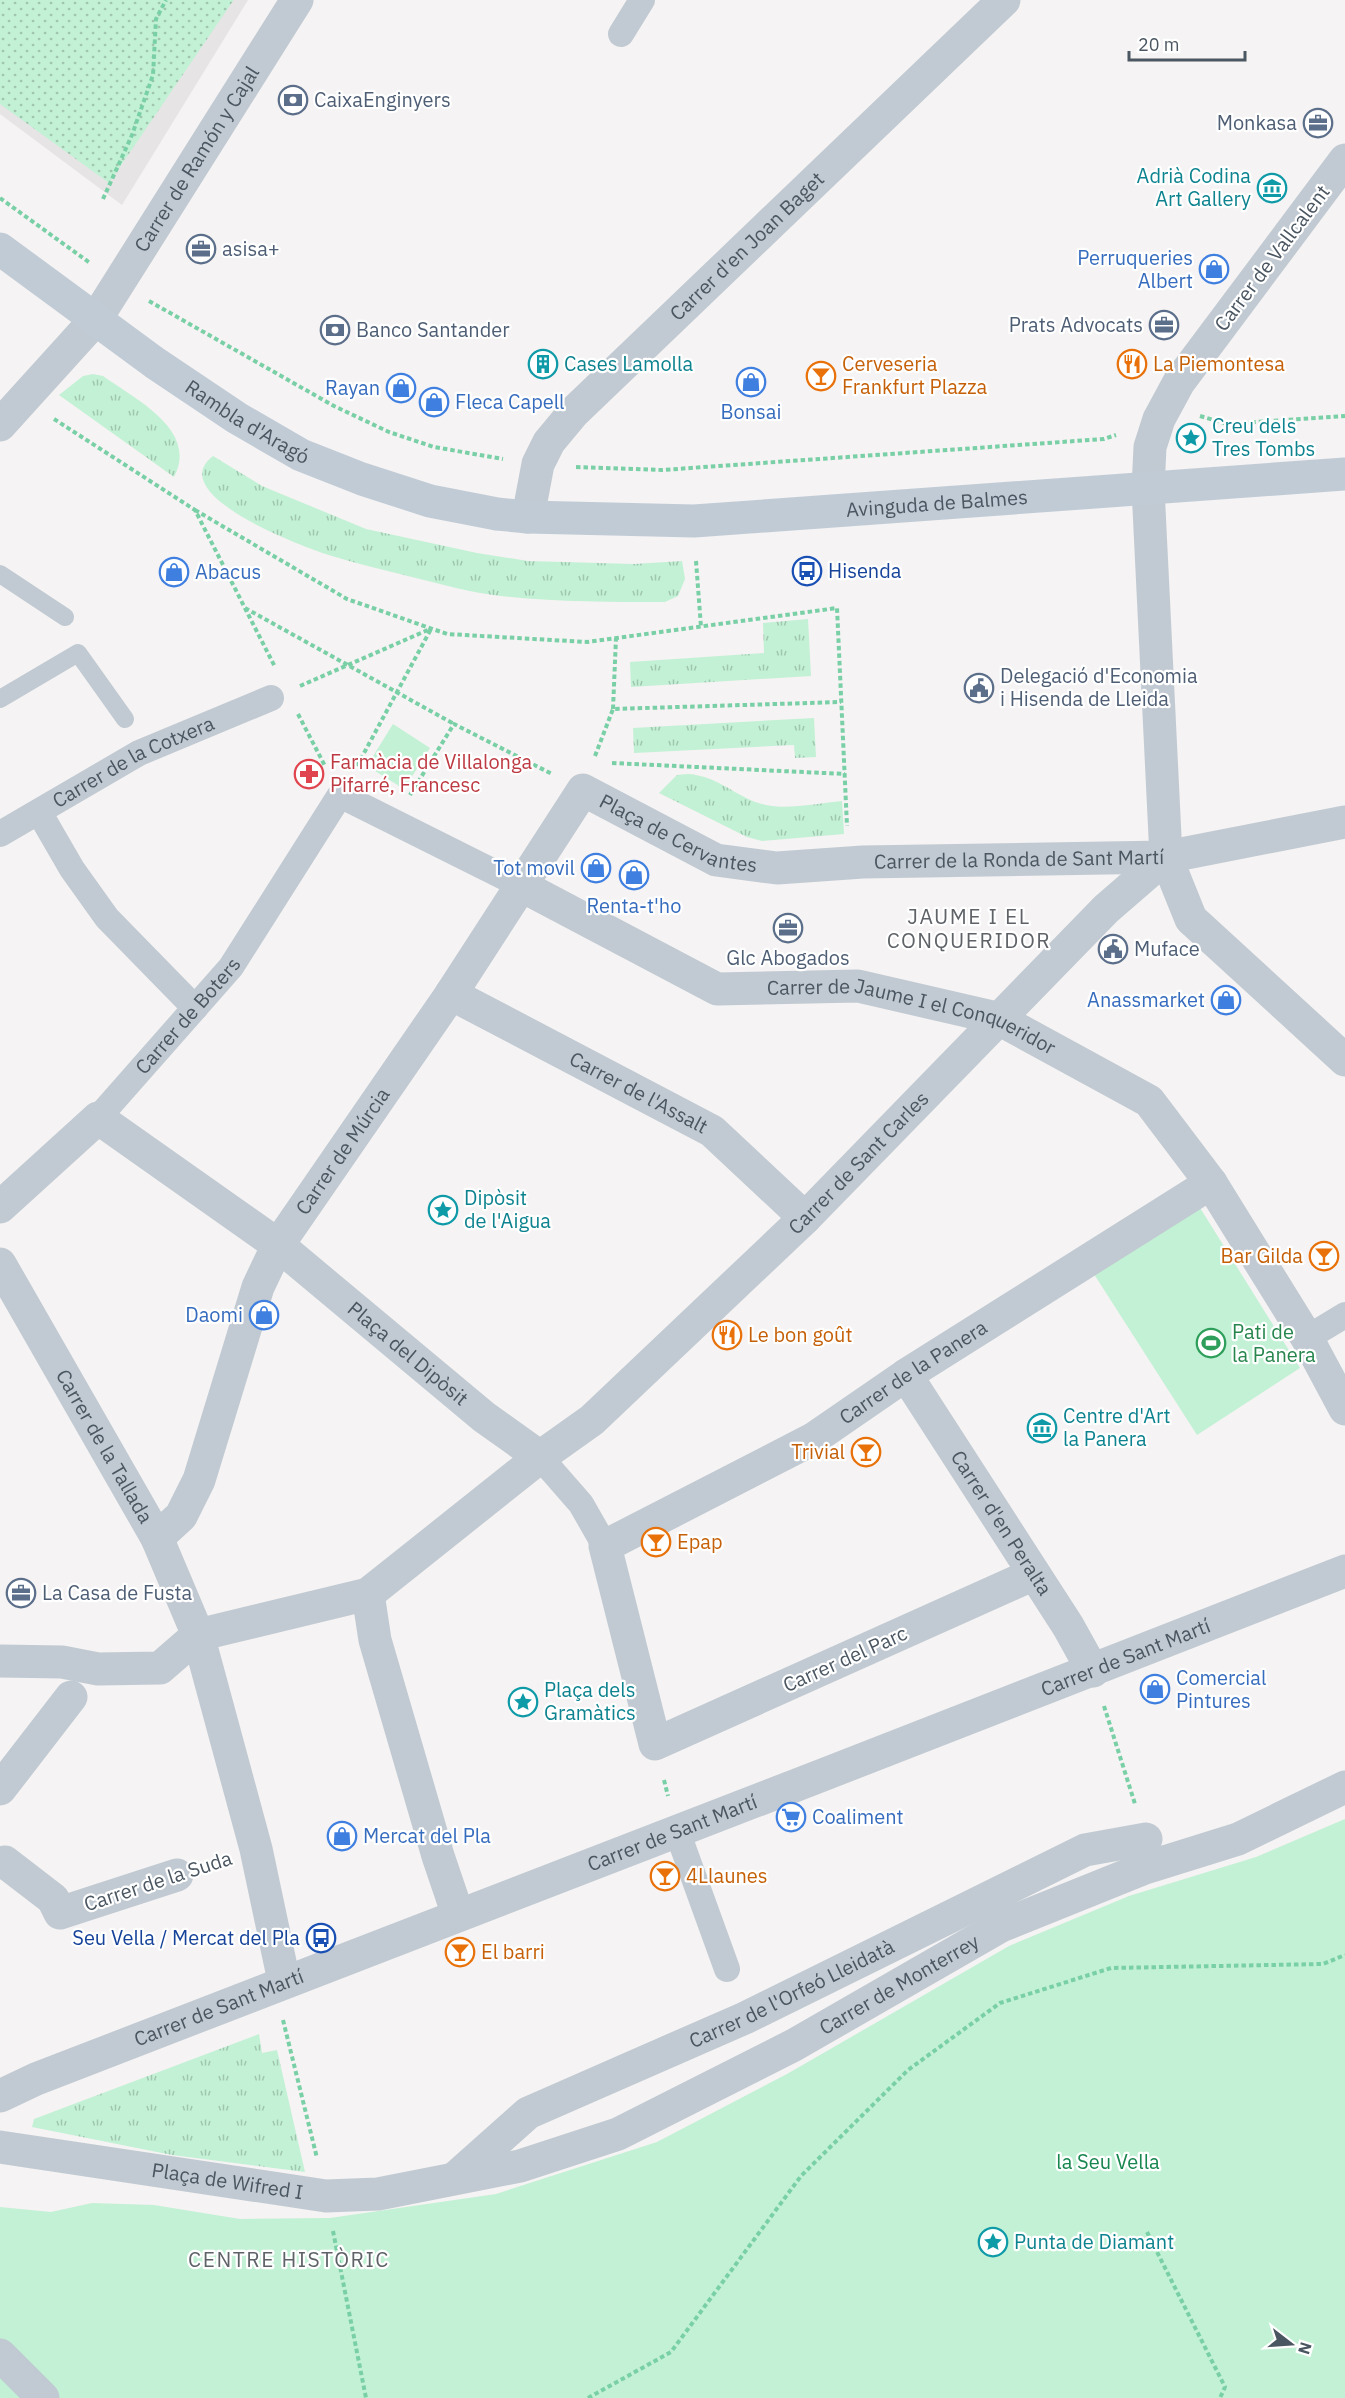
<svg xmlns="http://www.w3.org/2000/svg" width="1345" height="2398" font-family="'IBM Plex Sans',sans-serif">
  <defs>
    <pattern id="grass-tufts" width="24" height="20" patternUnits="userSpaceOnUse" patternTransform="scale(1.5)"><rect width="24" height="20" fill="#c3f1d5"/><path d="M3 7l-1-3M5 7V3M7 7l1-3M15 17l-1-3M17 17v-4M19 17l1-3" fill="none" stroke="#a0c6b0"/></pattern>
    <pattern id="garden-dots" width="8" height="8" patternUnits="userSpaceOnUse" patternTransform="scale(1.5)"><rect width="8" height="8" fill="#c3f1d5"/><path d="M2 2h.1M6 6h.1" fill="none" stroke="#a0c6b0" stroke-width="1.8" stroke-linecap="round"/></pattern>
  </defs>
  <rect width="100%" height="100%" fill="#f5f3f3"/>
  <path fill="#e6e4e5" d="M0,0H248L122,205L0,114Z"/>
  <path fill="url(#grass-tufts)" d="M93,374L103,376C135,399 199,430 174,477L59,395L83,376Z
    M213,456L262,486L366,529L477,553L528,561L634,564L682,561L685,579L678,596L665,602C611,602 555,602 501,596C471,593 441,584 412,577C385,570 358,564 332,556C306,548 162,495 213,456Z
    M808,619L811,676L631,687L630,662L764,653L763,623Z
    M814,718L816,757L795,758L794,745L634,753L633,728Z
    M688,774C720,776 739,800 766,805C787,810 820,803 842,801L844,834L762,841L747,837L659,793L677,775Z
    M259,2034L262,2053L277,2050L305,2172L172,2155L32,2127L34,2119Z"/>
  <path fill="#c3f1d5" d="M393,724L430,748L404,789L367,766Z
    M1197,1203L1300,1368L1197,1435L1092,1271Z
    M1345,1819V2398H0V2207L51,2212L92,2203L154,2205L240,2219L330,2218L496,2194L657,2142L787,2074L1009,1946L1129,1896L1256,1857Z"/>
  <path fill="url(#garden-dots)" d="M0,0H233V1L109,183L0,104Z"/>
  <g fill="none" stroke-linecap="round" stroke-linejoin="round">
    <path stroke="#7ad0a6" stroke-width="4" stroke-dasharray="4.5 3" stroke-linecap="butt" d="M0,198L90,263
      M103,199L132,135L153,75L156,19L166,0
      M149,301L334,406L389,432L434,447L503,459
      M1200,416L1227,424L1345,416
      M54,419L195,510L275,667
      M576,467L662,470L1104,439L1116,435
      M195,510L347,599L447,634L587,642L837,608L847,826
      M696,561L701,627
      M245,608L454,724
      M300,686L430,629
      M613,709L616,638
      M298,714L325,766
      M595,756L613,709L841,702
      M612,763L845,774
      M357,766L431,629
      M410,795L454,724L552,774
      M1104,1706L1135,1804
      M664,1780L668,1796
      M283,2020L317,2158
      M333,2231L366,2398
      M1147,2232L1225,2387L1220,2398
      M588,2398L671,2352L801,2176L908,2070L1000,2003L1111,1968L1323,1964L1345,1955"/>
    <path stroke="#c1cad2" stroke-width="18" d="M0,574L65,617
      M0,699L78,653L125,719"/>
    <g stroke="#c1cad2" stroke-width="26">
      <path d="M621,34L642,0"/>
      <path d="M39,812L72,869L107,918L195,1008"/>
      <path id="s1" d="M0,834L139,753L271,698"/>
      <path id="s2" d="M98,1118L231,967L340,795L520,885"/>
      <path d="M1307,1338L1345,1315"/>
      <path d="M540,1457L581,1504L605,1546"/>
      <path d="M677,1831L727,1969"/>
    </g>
    <g stroke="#c1cad2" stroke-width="33">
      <path d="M1345,160L1179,382L1159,419L1150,447L1148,488L1166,857L1191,919L1345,1060"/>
      <path id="s3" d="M0,425L96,319L297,0"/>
      <path id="s4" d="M528,517L538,464L549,442L574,412L1004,0"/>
      <path id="s5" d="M520,885L717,989L858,986L997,1018L1149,1101L1211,1183L1307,1338L1345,1409"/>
      <path id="s6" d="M451,994L712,1131L805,1218"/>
      <path id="s7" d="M0,1207L98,1118L278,1245L484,1417L540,1457"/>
      <path id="s8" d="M0,1264L157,1538L198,1635L256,1849L284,1981"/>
      <path id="s9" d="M906,1375L1068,1626L1093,1671"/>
      <path id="s10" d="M157,1538L181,1516L199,1480L258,1287L278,1245L451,994L583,790L716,860L777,868L863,862L1166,857L1345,822"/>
      <path id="s11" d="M1034,1574L655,1744L605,1546L813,1439L906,1375L1211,1183"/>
      <path d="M368,1594L375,1640L438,1856L458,1915"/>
      <path id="s12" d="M0,1661L62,1662L98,1669L160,1668L198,1635L368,1594L540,1457L592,1420L805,1218L1106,909L1166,857"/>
      <path d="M0,1789L71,1697"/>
      <path d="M0,1863L5,1862L53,1899L60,1913L177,1875"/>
      <path id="s13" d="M0,2096L36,2079C472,1908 910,1744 1345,1571"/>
      <path id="s14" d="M0,2147L326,2196L378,2194L520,2166L618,2134L794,2045L1001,1926L1145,1868L1238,1839L1345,1787"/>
      <path id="s15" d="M455,2178L528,2113L745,2018L1085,1850L1146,1839"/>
      <path d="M0,2355L43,2398"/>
    </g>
    <path stroke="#c1cbd6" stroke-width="33" id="s16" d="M0,249L155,363L237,418L301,455L362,479L430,501L497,514L528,517L694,521L1345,474"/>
  </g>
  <defs>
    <g id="bank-ring" transform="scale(1.5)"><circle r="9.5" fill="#fff" stroke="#5c6f8a" stroke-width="1.5"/><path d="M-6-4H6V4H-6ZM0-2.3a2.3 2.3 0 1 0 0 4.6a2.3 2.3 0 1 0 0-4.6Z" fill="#5c6f8a"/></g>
    <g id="office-ring" transform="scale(1.5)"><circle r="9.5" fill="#fff" stroke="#5c6f8a" stroke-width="1.5"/><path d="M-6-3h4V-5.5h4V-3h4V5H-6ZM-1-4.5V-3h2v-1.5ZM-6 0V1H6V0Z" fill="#5c6f8a"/></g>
    <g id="museum-ring" transform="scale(1.5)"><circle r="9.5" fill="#fff" stroke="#0f9aa8" stroke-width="1.5"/><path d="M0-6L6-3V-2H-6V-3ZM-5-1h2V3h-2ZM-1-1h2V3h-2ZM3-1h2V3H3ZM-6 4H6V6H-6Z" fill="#0f9aa8"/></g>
    <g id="shop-ring" transform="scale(1.5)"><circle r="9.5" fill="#fff" stroke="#3f7fe0" stroke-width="1.5"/><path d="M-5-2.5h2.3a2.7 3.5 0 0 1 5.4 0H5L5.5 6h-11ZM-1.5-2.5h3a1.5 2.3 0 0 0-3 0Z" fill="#3f7fe0"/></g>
    <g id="building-ring" transform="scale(1.5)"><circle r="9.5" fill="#fff" stroke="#0f9aa8" stroke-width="1.5"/><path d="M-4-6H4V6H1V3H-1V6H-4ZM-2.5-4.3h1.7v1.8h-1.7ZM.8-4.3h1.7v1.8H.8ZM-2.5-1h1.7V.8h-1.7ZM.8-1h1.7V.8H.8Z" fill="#0f9aa8"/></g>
    <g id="restaurant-ring" transform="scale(1.5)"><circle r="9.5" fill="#fff" stroke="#e8710a" stroke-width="1.5"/><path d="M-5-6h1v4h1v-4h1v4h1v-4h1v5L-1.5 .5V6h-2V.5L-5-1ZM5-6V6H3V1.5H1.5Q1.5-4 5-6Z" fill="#e8710a"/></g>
    <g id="bar-ring" transform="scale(1.5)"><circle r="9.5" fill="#fff" stroke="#e8710a" stroke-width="1.5"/><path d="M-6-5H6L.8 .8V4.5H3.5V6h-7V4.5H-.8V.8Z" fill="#e8710a"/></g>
    <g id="sight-ring" transform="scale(1.5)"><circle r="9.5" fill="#fff" stroke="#0f9aa8" stroke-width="1.5"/><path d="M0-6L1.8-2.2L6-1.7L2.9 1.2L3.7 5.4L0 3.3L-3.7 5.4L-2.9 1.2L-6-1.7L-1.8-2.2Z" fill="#0f9aa8"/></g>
    <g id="bus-ring" transform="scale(1.5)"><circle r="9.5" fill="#fff" stroke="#1a4fb4" stroke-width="1.5"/><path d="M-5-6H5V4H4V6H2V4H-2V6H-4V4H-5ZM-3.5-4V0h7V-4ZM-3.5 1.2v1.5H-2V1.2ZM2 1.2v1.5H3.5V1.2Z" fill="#1a4fb4"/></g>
    <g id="civic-ring" transform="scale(1.5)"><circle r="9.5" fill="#fff" stroke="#5c6f8a" stroke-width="1.5"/><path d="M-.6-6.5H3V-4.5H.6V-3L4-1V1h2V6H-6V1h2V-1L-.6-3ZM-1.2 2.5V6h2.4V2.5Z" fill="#5c6f8a"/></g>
    <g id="pharmacy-ring" transform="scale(1.5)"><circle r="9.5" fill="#fff" stroke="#e0444e" stroke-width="1.5"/><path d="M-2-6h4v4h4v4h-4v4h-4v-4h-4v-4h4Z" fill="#e0444e"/></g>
    <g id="stadium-ring" transform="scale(1.5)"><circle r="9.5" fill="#fff" stroke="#2e9e5b" stroke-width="1.5"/><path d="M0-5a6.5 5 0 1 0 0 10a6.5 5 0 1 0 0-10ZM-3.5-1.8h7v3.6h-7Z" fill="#2e9e5b"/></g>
    <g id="supermarket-ring" transform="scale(1.5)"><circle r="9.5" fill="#fff" stroke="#3f7fe0" stroke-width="1.5"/><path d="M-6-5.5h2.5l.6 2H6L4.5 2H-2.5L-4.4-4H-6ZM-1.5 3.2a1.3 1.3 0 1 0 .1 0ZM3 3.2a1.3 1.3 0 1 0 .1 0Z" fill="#3f7fe0"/></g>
  </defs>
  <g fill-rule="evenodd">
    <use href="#bank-ring" x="293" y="100"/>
    <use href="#office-ring" x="1318" y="123"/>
    <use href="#museum-ring" x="1272" y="188"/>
    <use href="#office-ring" x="201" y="249"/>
    <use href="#shop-ring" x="1214" y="269"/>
    <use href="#office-ring" x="1164" y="325"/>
    <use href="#bank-ring" x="335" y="330"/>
    <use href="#building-ring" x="543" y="364"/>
    <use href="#restaurant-ring" x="1132" y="364"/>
    <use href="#bar-ring" x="821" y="376"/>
    <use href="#shop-ring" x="751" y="382"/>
    <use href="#shop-ring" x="401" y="388"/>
    <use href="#shop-ring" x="434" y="402"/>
    <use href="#sight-ring" x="1191" y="438"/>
    <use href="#bus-ring" x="807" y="571"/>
    <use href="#shop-ring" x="174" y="572"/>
    <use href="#civic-ring" x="979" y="688"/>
    <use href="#pharmacy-ring" x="309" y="774"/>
    <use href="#shop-ring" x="596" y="868"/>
    <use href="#shop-ring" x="634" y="875"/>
    <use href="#office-ring" x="788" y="928"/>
    <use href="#civic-ring" x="1113" y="949"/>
    <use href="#shop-ring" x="1226" y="1000"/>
    <use href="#sight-ring" x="443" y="1210"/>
    <use href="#bar-ring" x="1324" y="1256"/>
    <use href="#shop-ring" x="264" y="1315"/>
    <use href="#restaurant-ring" x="727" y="1335"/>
    <use href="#stadium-ring" x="1211" y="1343"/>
    <use href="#museum-ring" x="1042" y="1428"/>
    <use href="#bar-ring" x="866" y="1452"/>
    <use href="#bar-ring" x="656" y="1542"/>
    <use href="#office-ring" x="21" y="1593"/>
    <use href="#shop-ring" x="1155" y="1689"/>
    <use href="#sight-ring" x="523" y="1702"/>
    <use href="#supermarket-ring" x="791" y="1817"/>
    <use href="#shop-ring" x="342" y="1836"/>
    <use href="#bar-ring" x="665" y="1876"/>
    <use href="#bus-ring" x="321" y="1938"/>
    <use href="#bar-ring" x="460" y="1952"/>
    <use href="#sight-ring" x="993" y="2242"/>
  </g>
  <g text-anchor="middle" stroke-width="4.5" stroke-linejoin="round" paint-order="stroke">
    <g font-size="20" fill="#4e5e75" stroke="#fff" text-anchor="start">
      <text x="314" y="107">CaixaEnginyers</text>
      <text x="1297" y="130" text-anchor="end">Monkasa</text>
      <text x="222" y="256">asisa+</text>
      <text x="1143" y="332" text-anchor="end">Prats Advocats</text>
      <text x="356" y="337">Banco Santander</text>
      <text x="1000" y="683">Delegació d'Economia<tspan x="1000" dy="23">i Hisenda de Lleida</tspan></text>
      <text x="1134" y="956">Muface</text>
      <text x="788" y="965" text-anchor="middle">Glc Abogados</text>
      <text x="42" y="1600">La Casa de Fusta</text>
    </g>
    <g font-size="20" fill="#4a5661" stroke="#fff">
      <text dy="7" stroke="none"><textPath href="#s3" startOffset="332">Carrer de Ramón y Cajal</textPath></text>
      <text dy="7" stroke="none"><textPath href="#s4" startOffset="357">Carrer d'en Joan Baget</textPath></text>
      <text transform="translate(1272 258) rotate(-53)" y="7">Carrer de Vallcalent</text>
      <text dy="7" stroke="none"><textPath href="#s16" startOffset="302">Rambla d'Aragó</textPath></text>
      <text dy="7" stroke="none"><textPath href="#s16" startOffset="1011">Avinguda de Balmes</textPath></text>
      <text dy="7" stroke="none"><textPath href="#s1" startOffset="152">Carrer de la Cotxera</textPath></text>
      <text dy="7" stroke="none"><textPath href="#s10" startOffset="975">Plaça de Cervantes</textPath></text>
      <text dy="7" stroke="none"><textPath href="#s10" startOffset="1323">Carrer de la Ronda de Sant Martí</textPath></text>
      <text dy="7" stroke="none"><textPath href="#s2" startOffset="136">Carrer de Boters</textPath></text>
      <text dy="7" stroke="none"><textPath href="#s5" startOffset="422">Carrer de Jaume I el Conqueridor</textPath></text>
      <text dy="7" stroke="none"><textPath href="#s6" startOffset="212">Carrer de l'Assalt</textPath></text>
      <text dy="7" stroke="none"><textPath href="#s10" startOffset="435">Carrer de Múrcia</textPath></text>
      <text dy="7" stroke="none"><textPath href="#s12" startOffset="1040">Carrer de Sant Carles</textPath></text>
      <text dy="7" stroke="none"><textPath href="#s7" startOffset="522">Plaça del Dipòsit</textPath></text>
      <text dy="7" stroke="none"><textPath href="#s11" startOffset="974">Carrer de la Panera</textPath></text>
      <text dy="7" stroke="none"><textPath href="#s8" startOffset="210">Carrer de la Tallada</textPath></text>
      <text dy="7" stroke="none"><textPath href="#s9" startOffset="176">Carrer d'en Peralta</textPath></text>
      <text dy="7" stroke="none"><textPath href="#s13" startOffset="1208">Carrer de Sant Martí</textPath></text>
      <text transform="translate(845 1659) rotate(-24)" y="7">Carrer del Parc</text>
      <text dy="7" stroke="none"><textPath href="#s13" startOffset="722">Carrer de Sant Martí</textPath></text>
      <text transform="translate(158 1881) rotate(-18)" y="7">Carrer de la Suda</text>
      <text dy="7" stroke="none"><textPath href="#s14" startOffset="948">Carrer de Monterrey</textPath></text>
      <text dy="7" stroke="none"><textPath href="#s15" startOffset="387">Carrer de l'Orfeó Lleidatà</textPath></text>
      <text dy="7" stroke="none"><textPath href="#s13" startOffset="236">Carrer de Sant Martí</textPath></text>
      <text dy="7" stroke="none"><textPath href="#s14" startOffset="230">Plaça de Wifred I</textPath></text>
    </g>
    <g font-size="20" fill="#0d838f" stroke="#fff" text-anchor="start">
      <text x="1251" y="183" text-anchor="end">Adrià Codina<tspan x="1251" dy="23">Art Gallery</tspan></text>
      <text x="564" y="371">Cases Lamolla</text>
      <text x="1212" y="433">Creu dels<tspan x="1212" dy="23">Tres Tombs</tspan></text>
      <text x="464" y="1205">Dipòsit<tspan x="464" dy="23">de l'Aigua</tspan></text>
      <text x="1063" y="1423">Centre d'Art<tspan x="1063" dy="23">la Panera</tspan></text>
      <text x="544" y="1697">Plaça dels<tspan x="544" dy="23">Gramàtics</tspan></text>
      <text x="1014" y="2249">Punta de Diamant</text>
    </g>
    <g font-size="20" fill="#366cbe" stroke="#fff" text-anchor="end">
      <text x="1193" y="265">Perruqueries<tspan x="1193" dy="23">Albert</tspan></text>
      <text x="380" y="395">Rayan</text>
      <text x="455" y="409" text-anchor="start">Fleca Capell</text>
      <text x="751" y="419" text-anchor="middle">Bonsai</text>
      <text x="195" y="579" text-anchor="start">Abacus</text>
      <text x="575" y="875">Tot movil</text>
      <text x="634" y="913" text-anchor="middle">Renta-t'ho</text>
      <text x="1205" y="1007">Anassmarket</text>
      <text x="243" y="1322">Daomi</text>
      <text x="1176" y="1685" text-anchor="start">Comercial<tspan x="1176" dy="23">Pintures</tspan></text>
      <text x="812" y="1824" text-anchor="start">Coaliment</text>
      <text x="363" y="1843" text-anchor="start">Mercat del Pla</text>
    </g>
    <g font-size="20" fill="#c56008" stroke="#fff" text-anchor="start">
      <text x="842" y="371">Cerveseria<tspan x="842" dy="23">Frankfurt Plazza</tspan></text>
      <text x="1153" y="371">La Piemontesa</text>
      <text x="1303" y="1263" text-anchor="end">Bar Gilda</text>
      <text x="748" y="1342">Le bon goût</text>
      <text x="845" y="1459" text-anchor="end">Trivial</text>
      <text x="677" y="1549">Epap</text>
      <text x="686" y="1883">4Llaunes</text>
      <text x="481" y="1959">El barri</text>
    </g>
    <g font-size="20" fill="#164399" stroke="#fff" text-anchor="start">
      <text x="828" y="578">Hisenda</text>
      <text x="300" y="1945" text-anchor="end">Seu Vella / Mercat del Pla</text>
    </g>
    <g font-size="20" fill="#be3a42" stroke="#fff" text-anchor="start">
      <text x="330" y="769">Farmàcia de Villalonga<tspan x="330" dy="23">Pifarré, Francesc</tspan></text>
    </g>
    <g font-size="20" fill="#27864d" stroke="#fff" text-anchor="start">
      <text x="1232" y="1339">Pati de<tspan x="1232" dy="23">la Panera</tspan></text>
    </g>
    <g font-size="20" fill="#17864f" stroke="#fff">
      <text x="1108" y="2169">la Seu Vella</text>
    </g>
    <g font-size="21" letter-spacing="1.5" fill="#5f6368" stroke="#fff">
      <text x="969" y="924">JAUME I EL<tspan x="969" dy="24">CONQUERIDOR</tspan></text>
      <text x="289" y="2267">CENTRE HISTÒRIC</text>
    </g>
  </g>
  <g transform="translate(1291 2344) rotate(107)" stroke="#ffffff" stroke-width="4.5" paint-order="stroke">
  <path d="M0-4.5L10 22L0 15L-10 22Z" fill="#4a5661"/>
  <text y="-9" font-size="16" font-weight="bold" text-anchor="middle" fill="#4a5661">N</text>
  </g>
  <path d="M1129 51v9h116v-9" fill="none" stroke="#4a5661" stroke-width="3"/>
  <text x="1138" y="51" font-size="18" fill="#4a5661" stroke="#ffffff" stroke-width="4.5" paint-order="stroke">20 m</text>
</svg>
